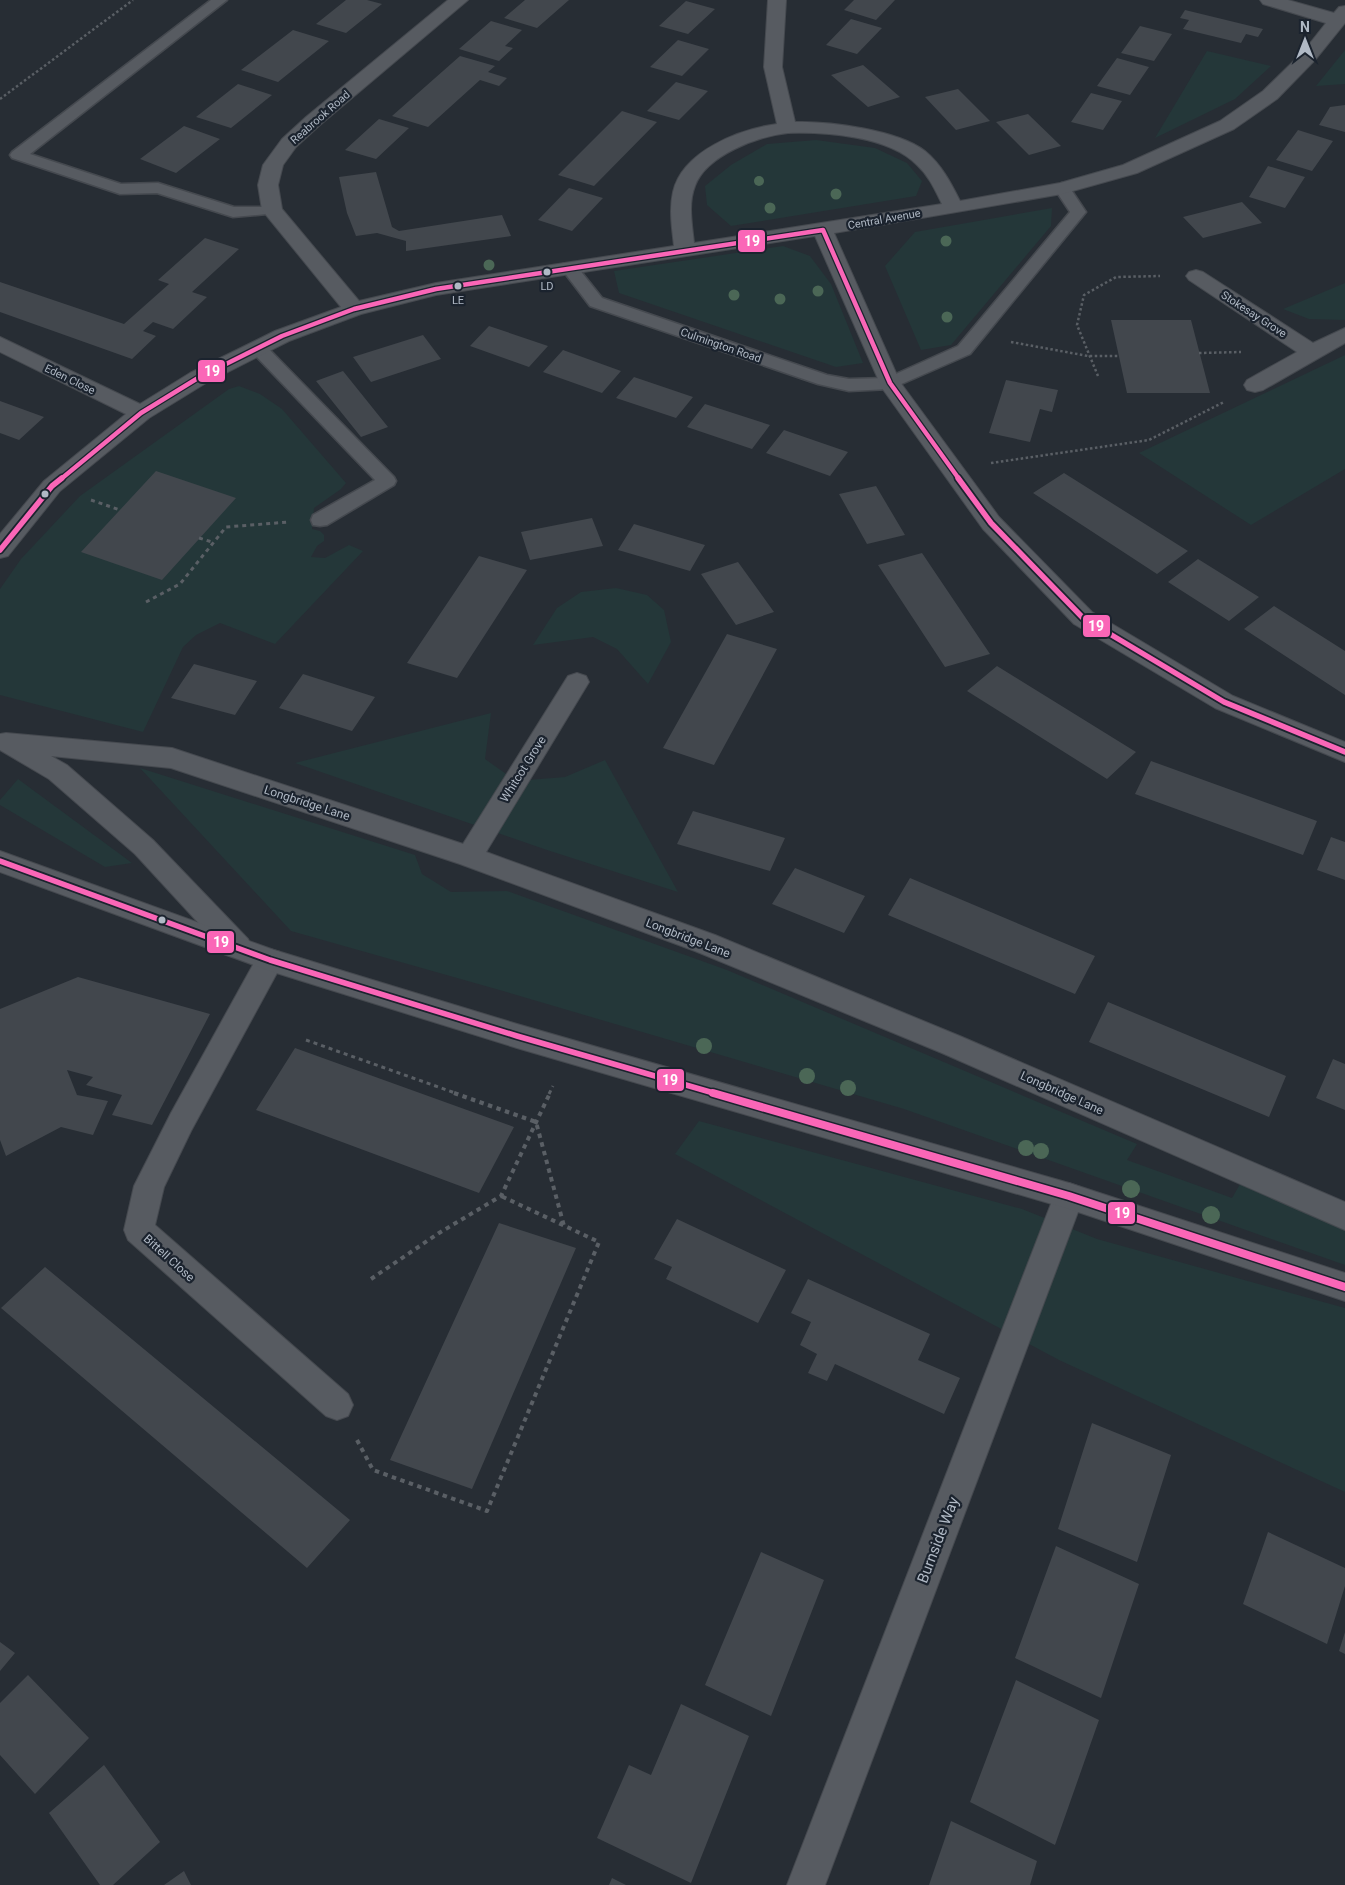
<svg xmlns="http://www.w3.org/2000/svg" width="1345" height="1885" font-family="Roboto,sans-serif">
  <rect width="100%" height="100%" fill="#272d34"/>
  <path fill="#243739" d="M1345,50V84L1316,86Z
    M1207,51L1271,66L1235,99L1155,138Z
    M816,140L875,148L907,163L922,181L916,196L731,226L707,205L705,186L731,165L767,144Z
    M1052,208L1051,226L951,345L921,350L885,266L915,232Z
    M783,246L810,256L831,284L863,363L836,367L619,293L614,271Z
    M1345,283V320L1309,319L1283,309Z
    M1345,355V469L1251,525L1139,453Z
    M239,386L260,394L282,409L346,483L341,489L314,508L312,529L320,531L324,535V541L317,546L311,557L325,558L349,545L363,551L275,644L220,623L196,635L183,647L143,732L0,695V589L21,559L80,496L229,389Z
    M616,588L647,595L664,610L671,642L648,684L617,649L593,637L533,645L557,608L581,592Z
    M491,713L485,759L516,781L565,777L605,760L678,892L547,850L295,763Z
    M140,768L415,855L422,874L451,892L507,891L727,970L1137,1144L1127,1160L1232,1198L1246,1174L1345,1216V1265L904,1109L496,989L291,931Z
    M18,779L132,863L105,867L0,805V800Z
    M699,1121L1022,1209L1097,1239L1345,1308V1492L1059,1360L675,1154Z"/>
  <path fill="#42474d" d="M346,0H367L382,4L346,33L316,24Z
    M525,0H569L537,28L504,18Z
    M854,0H895L876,20L844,10Z
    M686,1L715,9L688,34L659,26Z
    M1185,10L1263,29L1258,37L1246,34L1241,43L1183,29L1189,20L1180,18Z
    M851,19L882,28L857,54L826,45Z
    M491,21L522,30L505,46L513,48L499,61L459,49Z
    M1140,26L1172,34L1154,61L1121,53Z
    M293,30L329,41L278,82L241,70Z
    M678,40L709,49L682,76L650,67Z
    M460,56L495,66L488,72L507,78L499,86L480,80L428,127L392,116Z
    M1117,58L1149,67L1130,95L1097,86Z
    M863,65L900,97L868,107L831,75Z
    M676,82L708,91L679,120L647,111Z
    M238,84L272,95L231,128L196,117Z
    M958,89L990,121L956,130L925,97Z
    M1091,93L1122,101L1103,130L1071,122Z
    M1345,105V132L1319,125L1330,107Z
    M622,111L657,122L594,186L558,175Z
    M1028,114L1061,146L1029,155L996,122Z
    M379,119L409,128L376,159L345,150Z
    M184,126L220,139L176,173L140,159Z
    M1298,130L1333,141L1312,171L1276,160Z
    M1268,166L1305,177L1285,208L1249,197Z
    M376,172L392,227L399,231L502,215L511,236L406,251V241L377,233L356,236L347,213L339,177Z
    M569,188L603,198L572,231L538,220Z
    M1242,202L1262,223L1203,238L1183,217Z
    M205,238L239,249L192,292L207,297L173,329L153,322L143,331L156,336L132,359L0,312V282L124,324L169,284L158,280Z
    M1111,320H1191L1210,393H1127Z
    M489,326L548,346L529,367L470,346Z
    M423,335L441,359L371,382L353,357Z
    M563,350L621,371L602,393L543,372Z
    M343,371L388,427L361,437L316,381Z
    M634,377L693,397L676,418L616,398Z
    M1006,380L1058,390L1052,412L1040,409L1030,442L989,433Z
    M0,401L44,417L19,440L0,433Z
    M705,404L770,425L752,449L687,427Z
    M784,430L848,452L830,476L766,453Z
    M156,471L236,498L162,580L81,552Z
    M1064,473L1188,551L1157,574L1033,493Z
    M876,486L905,535L867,544L839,494Z
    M592,518L603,546L530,560L521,532Z
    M634,524L705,545L690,571L618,550Z
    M922,553L990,654L945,667L878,565Z
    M479,556L527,570L457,678L407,663Z
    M1198,559L1259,597L1229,621L1168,582Z
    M738,562L774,612L736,625L701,574Z
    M1274,606L1345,651V695L1244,629Z
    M727,634L777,649L714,765L663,748Z
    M194,664L257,681L235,715L171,698Z
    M997,666L1136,752L1107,779L967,691Z
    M303,674L375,697L352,731L279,708Z
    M1151,761L1317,821L1303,855L1135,794Z
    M693,811L785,838L770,871L677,844Z
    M1331,837L1345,842V880L1317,870Z
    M795,868L865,896L844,933L772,904Z
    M910,878L1095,956L1075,994L888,915Z
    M78,977L210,1014L152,1125L112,1115L122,1095L86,1085L93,1077L67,1070L77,1095L108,1101L93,1135L61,1127L6,1156L0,1140V1009Z
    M1108,1002L1286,1076L1269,1117L1089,1042Z
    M295,1048L514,1127L479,1193L256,1110Z
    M1333,1059L1345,1064V1110L1316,1098Z
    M677,1219L786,1270L758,1323L666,1279L672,1267L654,1259Z
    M499,1223L576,1248L472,1489L390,1460Z
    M45,1267L350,1520L307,1568L1,1308Z
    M808,1279L930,1334L918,1360L960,1378L944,1414L835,1364L827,1381L808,1373L817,1354L800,1345L811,1322L791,1313Z
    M1092,1423L1171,1455L1137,1562L1058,1529Z
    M1268,1532L1345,1568V1586L1327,1644L1243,1604Z
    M1056,1546L1139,1584L1101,1698L1015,1658Z
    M761,1552L824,1580L771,1716L705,1685Z
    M1345,1632V1654L1339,1651Z
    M0,1642L15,1653L0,1671Z
    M28,1675L89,1738L35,1794L0,1755V1703Z
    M1016,1680L1099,1720L1055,1845L970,1802Z
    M681,1704L749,1736L691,1883L597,1838L629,1765L651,1775Z
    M104,1765L160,1842L113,1885H100L49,1813Z
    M951,1821L1037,1861L1030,1885H929Z
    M184,1871L191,1885H164Z
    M612,1878L626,1885H609Z"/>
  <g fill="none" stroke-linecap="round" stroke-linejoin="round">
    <g stroke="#45494f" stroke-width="3">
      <path id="service" d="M211,0H227L30,154L121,184L158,183L234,207H278L280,210L278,213L233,217L157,193L120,194L12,158L10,155L12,152Z
        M1062,183L1068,185L1086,212L970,354L890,389L849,391L818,384L590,306L561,268L563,264H575L602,298L827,375L849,379L887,378L958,346L1070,212L1054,188Z
        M258,343L264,344L394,477L396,481L394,485L327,525L320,526L313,525L311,520L313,515L375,480L252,352L249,348L252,344Z"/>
    </g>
    <g stroke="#45494f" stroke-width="2">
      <path id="minor" d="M448,0H468L320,125L296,147L283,165L278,185L282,209L359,301L436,283L674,246C672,228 669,210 673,192C682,151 740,129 777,124L764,67L768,0H786L782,67L795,122C829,121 898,130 925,151C941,164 951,183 960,201L1060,183L1123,165L1220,121L1263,91L1303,52L1326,23L1263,4L1260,0H1288L1334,13L1339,7L1345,6V23L1315,60L1277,99L1234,129L1137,173L1062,194L834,233L900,382L999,517L1092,612L1233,696L1345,742V762L1215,708L1074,624L983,529L882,388L815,236L436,295L361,314L289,341L206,383L149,418L60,491L8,556L0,558V534L44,481L126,414L0,352V337L140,404L190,373L275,331L341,307L262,210L258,185L263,165L282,139L306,117ZM788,133C826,132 889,136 917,165C929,176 935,190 942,204L694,243C692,224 688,203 695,186C706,155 759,136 788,133Z
        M1196,270L1203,272L1313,343L1345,328V343L1263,390L1255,392L1247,390L1244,385L1247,380L1297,352L1189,280L1186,276L1189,272Z
        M577,673L586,676L589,682L486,852L715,935L962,1037L1345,1202V1230L942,1053L695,951L460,864L171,768L51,756L67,765L153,840L248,939L252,947L248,955L238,958L228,955L135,854L49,779L0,750V734L6,733L172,748L463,844L568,676Z
        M270,949L280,952L284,960L191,1131L164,1187L155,1225L348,1394L353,1405L348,1416L337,1420L326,1416L128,1240L124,1230L134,1186L171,1113L260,952Z
        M1069,1183L1080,1187L1084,1196L825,1885H787L1054,1196L1058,1187Z"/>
    </g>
    <g stroke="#45494f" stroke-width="2">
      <path id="tertiary" d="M0,851L274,950L517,1024L1069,1183L1345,1273V1301L1069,1209L517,1048L270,971L0,872Z"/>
    </g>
    <path stroke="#5a5f65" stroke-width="2.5" stroke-dasharray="2.5 2.5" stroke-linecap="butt" d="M0,99L133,0
      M1011,342L1088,356H1119
      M1199,353L1241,352
      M1098,376L1077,325L1084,295L1116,277L1160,276
      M991,463L1149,440L1224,402"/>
    <path stroke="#5a5f65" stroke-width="3" stroke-dasharray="4 4" stroke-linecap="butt" d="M91,500L120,510
      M199,538L212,542
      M146,602L180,584L226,527L289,522
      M306,1040L458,1094
      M549,1094L553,1086"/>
    <path stroke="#5a5f65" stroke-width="4" stroke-dasharray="4.5 4.5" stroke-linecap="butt" d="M454,1093L536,1122L564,1226
      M371,1279L439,1233L501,1196L550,1093
      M357,1440L373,1470L487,1511L599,1242L501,1196"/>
    <use href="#service" fill="#575b61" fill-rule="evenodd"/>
    <use href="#minor" fill="#575b61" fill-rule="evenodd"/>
    <use href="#tertiary" fill="#575b61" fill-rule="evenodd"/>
    <g stroke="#1b232e" stroke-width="7">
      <path id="bus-1-far2" d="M61,479L141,413L198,378L282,336L354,309L436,289L823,230L890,383L959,479"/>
    </g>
    <g stroke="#1b232e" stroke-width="9">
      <path id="bus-1-far1" d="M958,478L991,523L1083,618L1224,702L1345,752
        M0,550L52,486L62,478
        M0,861L270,960L517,1036L717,1094"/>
    </g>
    <g stroke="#1b232e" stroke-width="11">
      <path id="bus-1" d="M713,1093L1069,1196L1345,1287"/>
    </g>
    <use href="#bus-1-far2" stroke="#fa66b7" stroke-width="4.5"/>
    <use href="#bus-1-far1" stroke="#fa66b7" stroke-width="5.5"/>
    <use href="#bus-1" stroke="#fa66b7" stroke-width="8"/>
  </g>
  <g fill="#4b6756">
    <circle cx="759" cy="181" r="5"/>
    <circle cx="836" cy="194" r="5.5"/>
    <circle cx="770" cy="208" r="5.5"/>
    <circle cx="946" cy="241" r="5.5"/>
    <circle cx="489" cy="265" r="5.5"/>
    <circle cx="818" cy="291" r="5.5"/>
    <circle cx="734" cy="295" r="5.5"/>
    <circle cx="780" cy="299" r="5.5"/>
    <circle cx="947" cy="317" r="5.5"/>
    <circle cx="704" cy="1046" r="8"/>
    <circle cx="807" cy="1076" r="8"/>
    <circle cx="848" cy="1088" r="8"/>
    <circle cx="1026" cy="1148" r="8"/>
    <circle cx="1041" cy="1151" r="8"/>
    <circle cx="1131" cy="1189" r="9"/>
    <circle cx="1211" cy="1215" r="9"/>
  </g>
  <g fill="#b0b9c5" stroke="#1b232e" stroke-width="2">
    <circle cx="547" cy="272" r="4.5"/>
    <circle cx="458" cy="286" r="4.5"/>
    <circle cx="45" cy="494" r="4.5"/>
    <circle cx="162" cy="920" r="4.5"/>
  </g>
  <g text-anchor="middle" stroke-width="4.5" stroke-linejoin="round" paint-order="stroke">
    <g font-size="11" fill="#b0b9c5" stroke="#1b232e">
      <text transform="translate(320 117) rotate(-41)" y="4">Reabrook Road</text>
      <text transform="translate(884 219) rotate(-10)" y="4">Central Avenue</text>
      <text transform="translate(1254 314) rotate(33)" y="4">Stokesay Grove</text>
      <text transform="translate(721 345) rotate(19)" y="4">Culmington Road</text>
      <text transform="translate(70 379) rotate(26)" y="4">Eden Close</text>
    </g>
    <g font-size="11" fill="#b0b9c5" stroke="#1b232e">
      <text x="547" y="290">LD</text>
      <text x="458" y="304">LE</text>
    </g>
    <g font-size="12" fill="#b0b9c5" stroke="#1b232e">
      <text transform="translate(523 769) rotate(-58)" y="4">Whitcot Grove</text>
      <text transform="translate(307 803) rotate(18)" y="4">Longbridge Lane</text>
      <text transform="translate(688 938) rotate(21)" y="4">Longbridge Lane</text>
      <text transform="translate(1062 1093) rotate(24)" y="4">Longbridge Lane</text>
      <text transform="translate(169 1258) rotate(42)" y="4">Bittell Close</text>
    </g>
    <g font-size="15" fill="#b0b9c5" stroke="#1b232e">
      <text transform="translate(938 1540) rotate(-69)" y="5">Burnside Way</text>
    </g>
  </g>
  <g stroke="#1b232e" stroke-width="2">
    <rect x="737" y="229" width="29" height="24" rx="5" fill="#fa66b7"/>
    <rect x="197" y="359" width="29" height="24" rx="5" fill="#fa66b7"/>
    <rect x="1082" y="614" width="29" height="24" rx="5" fill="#fa66b7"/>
    <rect x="206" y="930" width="29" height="24" rx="5" fill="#fa66b7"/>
    <rect x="656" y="1068" width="29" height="24" rx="5" fill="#fa66b7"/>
    <rect x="1107" y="1201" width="29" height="24" rx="5" fill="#fa66b7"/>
  </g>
  <g font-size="14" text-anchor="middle" font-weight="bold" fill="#fff">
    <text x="752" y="246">19</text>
    <text x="212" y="376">19</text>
    <text x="1096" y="631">19</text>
    <text x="221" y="947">19</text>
    <text x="670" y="1085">19</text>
    <text x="1122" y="1218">19</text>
  </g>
  <g transform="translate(1305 40)" stroke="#1b232e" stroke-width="4" paint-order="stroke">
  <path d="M0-4L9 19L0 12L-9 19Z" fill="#b0b9c5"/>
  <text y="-8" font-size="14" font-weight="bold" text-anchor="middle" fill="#b0b9c5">N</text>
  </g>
</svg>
